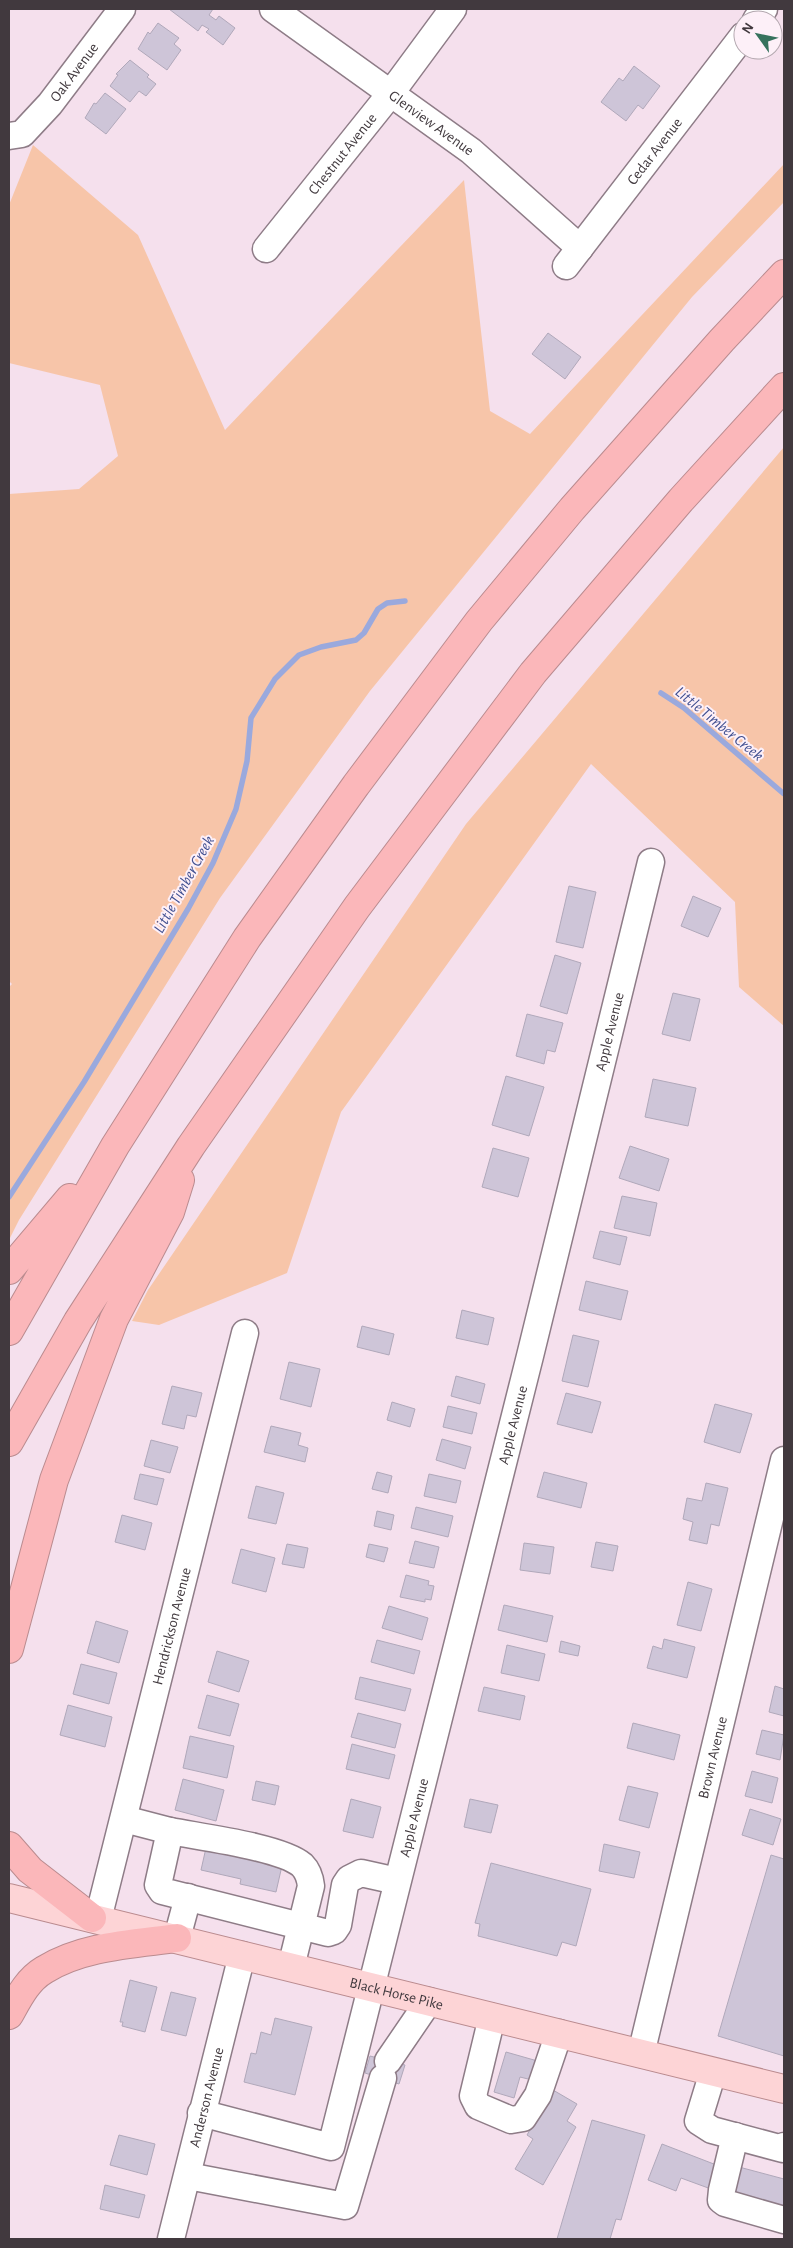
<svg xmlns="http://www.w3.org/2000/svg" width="793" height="2248" font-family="'Alegreya Sans',sans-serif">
  <rect width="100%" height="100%" fill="#f5e0ed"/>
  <path fill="#f7c5a9" d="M33,145L138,235L225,430L464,180L490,411L530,434L784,164V202L692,297L370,691L220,898L19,1220L9,1240V987L12,984L9,981V494L79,489L118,456L100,385L9,363V205Z
    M784,447V1026L739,987L735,902L591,764L341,1112L287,1273L159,1325L132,1321L148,1290L466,824Z"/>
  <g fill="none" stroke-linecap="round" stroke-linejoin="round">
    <path stroke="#9aa9dd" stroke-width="5.5" d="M661,693L684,708L784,794
      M9,1197L84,1082L188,909L213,863L236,809L247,761L251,718L275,679L299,655L321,647L356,640L364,633L378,609L387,603L405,601"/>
  </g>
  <path fill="#cec5d8" stroke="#b0a8ba" d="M169,9H213L209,15L216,20L219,16L235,28L223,45L206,32L209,29L202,25L198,31Z
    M158,23L179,38L174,44L181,50L167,70L138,49L148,32L150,34Z
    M130,60L149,75L147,77L156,84L146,96L139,91L130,102L110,86L118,75L116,74Z
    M634,66L660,86L643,109L638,105L626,121L601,102L619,78L623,81Z
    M105,93L126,109L106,134L85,118L94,103L96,104Z
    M548,333L581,357L565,379L532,354Z
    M569,886L596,892L583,948L556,942Z
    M693,896L721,908L708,937L681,926Z
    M555,955L581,963L567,1014L540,1006Z
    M673,993L700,999L690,1041L662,1034Z
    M527,1014L563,1023L555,1052L547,1050L544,1064L516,1056Z
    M506,1076L544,1087L529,1136L492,1125Z
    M653,1079L696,1088L688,1126L645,1117Z
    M630,1146L669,1159L659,1191L619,1178Z
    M493,1148L529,1158L518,1197L482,1187Z
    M622,1196L657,1203L650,1236L614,1228Z
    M600,1231L627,1237L620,1265L593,1258Z
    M586,1281L628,1291L621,1320L579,1310Z
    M462,1310L494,1318L488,1345L456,1338Z
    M362,1326L394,1334L389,1355L357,1347Z
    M573,1335L599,1341L588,1387L562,1381Z
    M289,1362L320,1369L311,1407L280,1399Z
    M456,1376L485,1384L480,1404L451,1396Z
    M172,1386L202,1393L196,1417L187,1415L184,1429L162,1424Z
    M566,1393L601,1402L592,1433L557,1424Z
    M392,1402L415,1409L410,1427L387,1420Z
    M715,1404L752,1414L740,1453L704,1442Z
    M448,1406L477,1413L472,1434L443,1427Z
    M271,1426L301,1433L298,1445L308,1448L305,1462L264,1452Z
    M442,1439L471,1447L465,1469L436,1460Z
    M151,1440L178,1447L170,1473L144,1466Z
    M377,1472L392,1476L388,1493L372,1489Z
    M544,1472L587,1483L581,1508L537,1497Z
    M140,1474L164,1479L157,1505L134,1499Z
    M429,1474L461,1481L456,1503L424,1496Z
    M706,1483L728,1488L719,1526L711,1524L707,1544L689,1540L693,1522L683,1519L687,1498L702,1501Z
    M256,1486L284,1493L276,1524L248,1518Z
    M416,1507L453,1516L448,1537L411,1528Z
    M377,1511L394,1515L391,1530L374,1526Z
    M122,1515L152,1523L145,1550L115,1542Z
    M415,1541L439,1547L434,1568L409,1563Z
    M596,1542L618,1546L613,1571L591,1567Z
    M524,1543L554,1547L550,1574L520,1570Z
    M287,1544L308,1548L304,1568L282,1564Z
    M369,1544L388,1548L384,1562L366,1557Z
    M241,1549L275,1558L266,1592L232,1583Z
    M406,1575L429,1581L428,1585L434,1586L431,1600L425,1599V1602L400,1597Z
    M688,1582L712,1589L701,1631L677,1625Z
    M504,1605L553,1616L547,1642L498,1630Z
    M389,1606L428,1618L422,1640L382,1628Z
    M96,1621L128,1631L119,1663L87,1653Z
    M664,1639L695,1647L687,1678L647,1668L653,1646L662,1649Z
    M377,1640L420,1651L414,1674L371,1662Z
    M561,1641L580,1646L578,1656L559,1652Z
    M507,1645L545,1654L539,1681L501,1673Z
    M217,1651L249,1661L239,1692L208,1682Z
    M81,1664L117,1673L109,1704L73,1694Z
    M360,1677L411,1689L405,1711L355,1699Z
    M775,1686L784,1689V1716L769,1712Z
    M484,1687L525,1696L520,1720L478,1711Z
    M207,1695L239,1704L230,1736L198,1728Z
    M68,1705L112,1717L105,1747L60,1735Z
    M358,1713L401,1724L395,1748L351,1737Z
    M633,1723L680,1735L674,1760L627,1748Z
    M762,1730L784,1735L780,1760L756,1754Z
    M190,1736L234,1746L227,1778L183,1768Z
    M352,1744L395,1755L389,1779L346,1769Z
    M752,1771L778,1778L772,1803L745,1796Z
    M183,1779L224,1790L216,1821L175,1810Z
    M256,1781L279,1786L275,1805L252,1800Z
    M628,1786L658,1793L649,1828L619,1820Z
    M351,1799L381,1807L373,1838L343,1831Z
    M470,1799L498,1805L491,1833L464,1827Z
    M750,1809L781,1819L773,1845L742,1835Z
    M208,1839L284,1857L276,1892L240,1884L241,1879L201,1870Z
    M604,1844L640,1852L634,1878L599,1871Z
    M771,1855L784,1859V2056L718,2036Z
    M491,1863L591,1889L576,1946L562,1942L557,1956L478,1936L480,1924L475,1923Z
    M130,1980L157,1987L145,2032L122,2026L123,2022H120Z
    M171,1992L196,1998L186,2036L161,2030Z
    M275,2018L312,2027L295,2095L244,2082L251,2053L256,2054L261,2032L271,2035Z
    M506,2052L541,2062L536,2081L520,2077L514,2098L494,2092Z
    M370,2056L405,2065L399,2084L365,2073Z
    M553,2090L577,2104L567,2121L576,2127L543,2185L515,2169L533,2139L527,2135Z
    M592,2120L645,2135L621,2220L616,2219L610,2239H557Z
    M119,2135L155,2144L147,2175L110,2165Z
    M662,2144L719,2166L711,2189L681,2178L676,2191L648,2180Z
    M739,2167L784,2179V2206L732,2193Z
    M105,2185L145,2195L139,2218L100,2209Z"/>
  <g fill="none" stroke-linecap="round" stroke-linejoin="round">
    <g stroke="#8e7c87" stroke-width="29">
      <g id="minor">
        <path id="s1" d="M273,9L471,151L580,248"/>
        <path d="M756,20L764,9"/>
        <path id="s2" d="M9,136L22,134L50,104L122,9"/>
        <path id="s3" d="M266,249L391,93L453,9"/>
        <path id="s4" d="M566,266L743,36"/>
        <path d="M124,1819L170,1831L158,1885L162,1891L328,1933L334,1931L338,1925L345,1885L349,1879L361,1873L397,1881"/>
        <path d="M170,1831C200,1837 281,1847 302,1865C308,1871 310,1877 311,1886L291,1967"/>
        <path id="s5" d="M98,1919L245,1333"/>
        <path d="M177,1938L188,1897"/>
        <path d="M492,2017L473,2096L478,2106L511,2120L523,2118L538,2095L559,2033"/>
        <path id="s6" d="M641,2054L784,1460"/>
        <path d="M388,2061L429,2001"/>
        <path d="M713,2072L698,2121L712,2130L783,2149L784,2146"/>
        <path id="s7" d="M201,2113L331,2147L530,1356L651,862"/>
        <path d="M735,2136L722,2190L721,2200L725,2203L784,2220"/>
        <path d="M188,2176L345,2206L383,2078"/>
        <path id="s8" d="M171,2239L242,1955"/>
      </g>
    </g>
    <g stroke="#ba8b8f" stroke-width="30">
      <g id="major">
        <path id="s9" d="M9,1898L784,2089"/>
      </g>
    </g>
    <g stroke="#ba8b8f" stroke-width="30">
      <path id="highway" d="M9,1270L70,1198
        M9,1331L115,1146L247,938L356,785L479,621L572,509L722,340L784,274
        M9,1442L78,1321L191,1146L357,907L533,673L681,500L784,387
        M9,1649L54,1480L114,1319L170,1212L180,1180
        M9,1846L30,1870L92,1918
        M9,2015C18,1999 27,1980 44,1970C82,1946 133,1944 177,1938"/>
    </g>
    <use href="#minor" stroke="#fff" stroke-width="26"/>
    <use href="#major" stroke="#fdd4d6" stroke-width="28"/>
    <use href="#highway" stroke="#fbb7ba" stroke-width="28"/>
  </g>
  <g text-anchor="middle" stroke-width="4" stroke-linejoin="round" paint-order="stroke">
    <g font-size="15" fill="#41393e" stroke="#fdf0f8">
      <text dy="5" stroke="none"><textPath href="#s2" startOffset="94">Oak Avenue</textPath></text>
      <text dy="5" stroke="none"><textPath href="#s1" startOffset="195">Glenview Avenue</textPath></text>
      <text dy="5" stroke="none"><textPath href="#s4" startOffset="145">Cedar Avenue</textPath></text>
      <text dy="5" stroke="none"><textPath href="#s3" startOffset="122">Chestnut Avenue</textPath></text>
      <text dy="5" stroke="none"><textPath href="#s7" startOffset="1284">Apple Avenue</textPath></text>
      <text dy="5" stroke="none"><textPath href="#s7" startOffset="879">Apple Avenue</textPath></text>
      <text dy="5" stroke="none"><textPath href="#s5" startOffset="302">Hendrickson Avenue</textPath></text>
      <text dy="5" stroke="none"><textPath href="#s6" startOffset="305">Brown Avenue</textPath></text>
      <text dy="5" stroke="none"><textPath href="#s7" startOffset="474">Apple Avenue</textPath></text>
      <text dy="5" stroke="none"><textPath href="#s9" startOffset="399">Black Horse Pike</textPath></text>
      <text dy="5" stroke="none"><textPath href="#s8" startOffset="146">Anderson Avenue</textPath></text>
    </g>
    <g font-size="16" font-style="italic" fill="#404f90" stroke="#fdf0f8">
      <text transform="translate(720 723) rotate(39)" y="6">Little Timber Creek</text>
      <text transform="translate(183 884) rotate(-61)" y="6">Little Timber Creek</text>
    </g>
  </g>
  <rect width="793" height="2248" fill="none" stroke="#41393e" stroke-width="20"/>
  <g transform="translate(758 35) rotate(303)"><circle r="24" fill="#fdf0f8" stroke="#b2a7ae"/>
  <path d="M0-4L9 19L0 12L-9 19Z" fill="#36725d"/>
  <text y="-8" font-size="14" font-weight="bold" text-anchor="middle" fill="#41393e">N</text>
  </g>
</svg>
